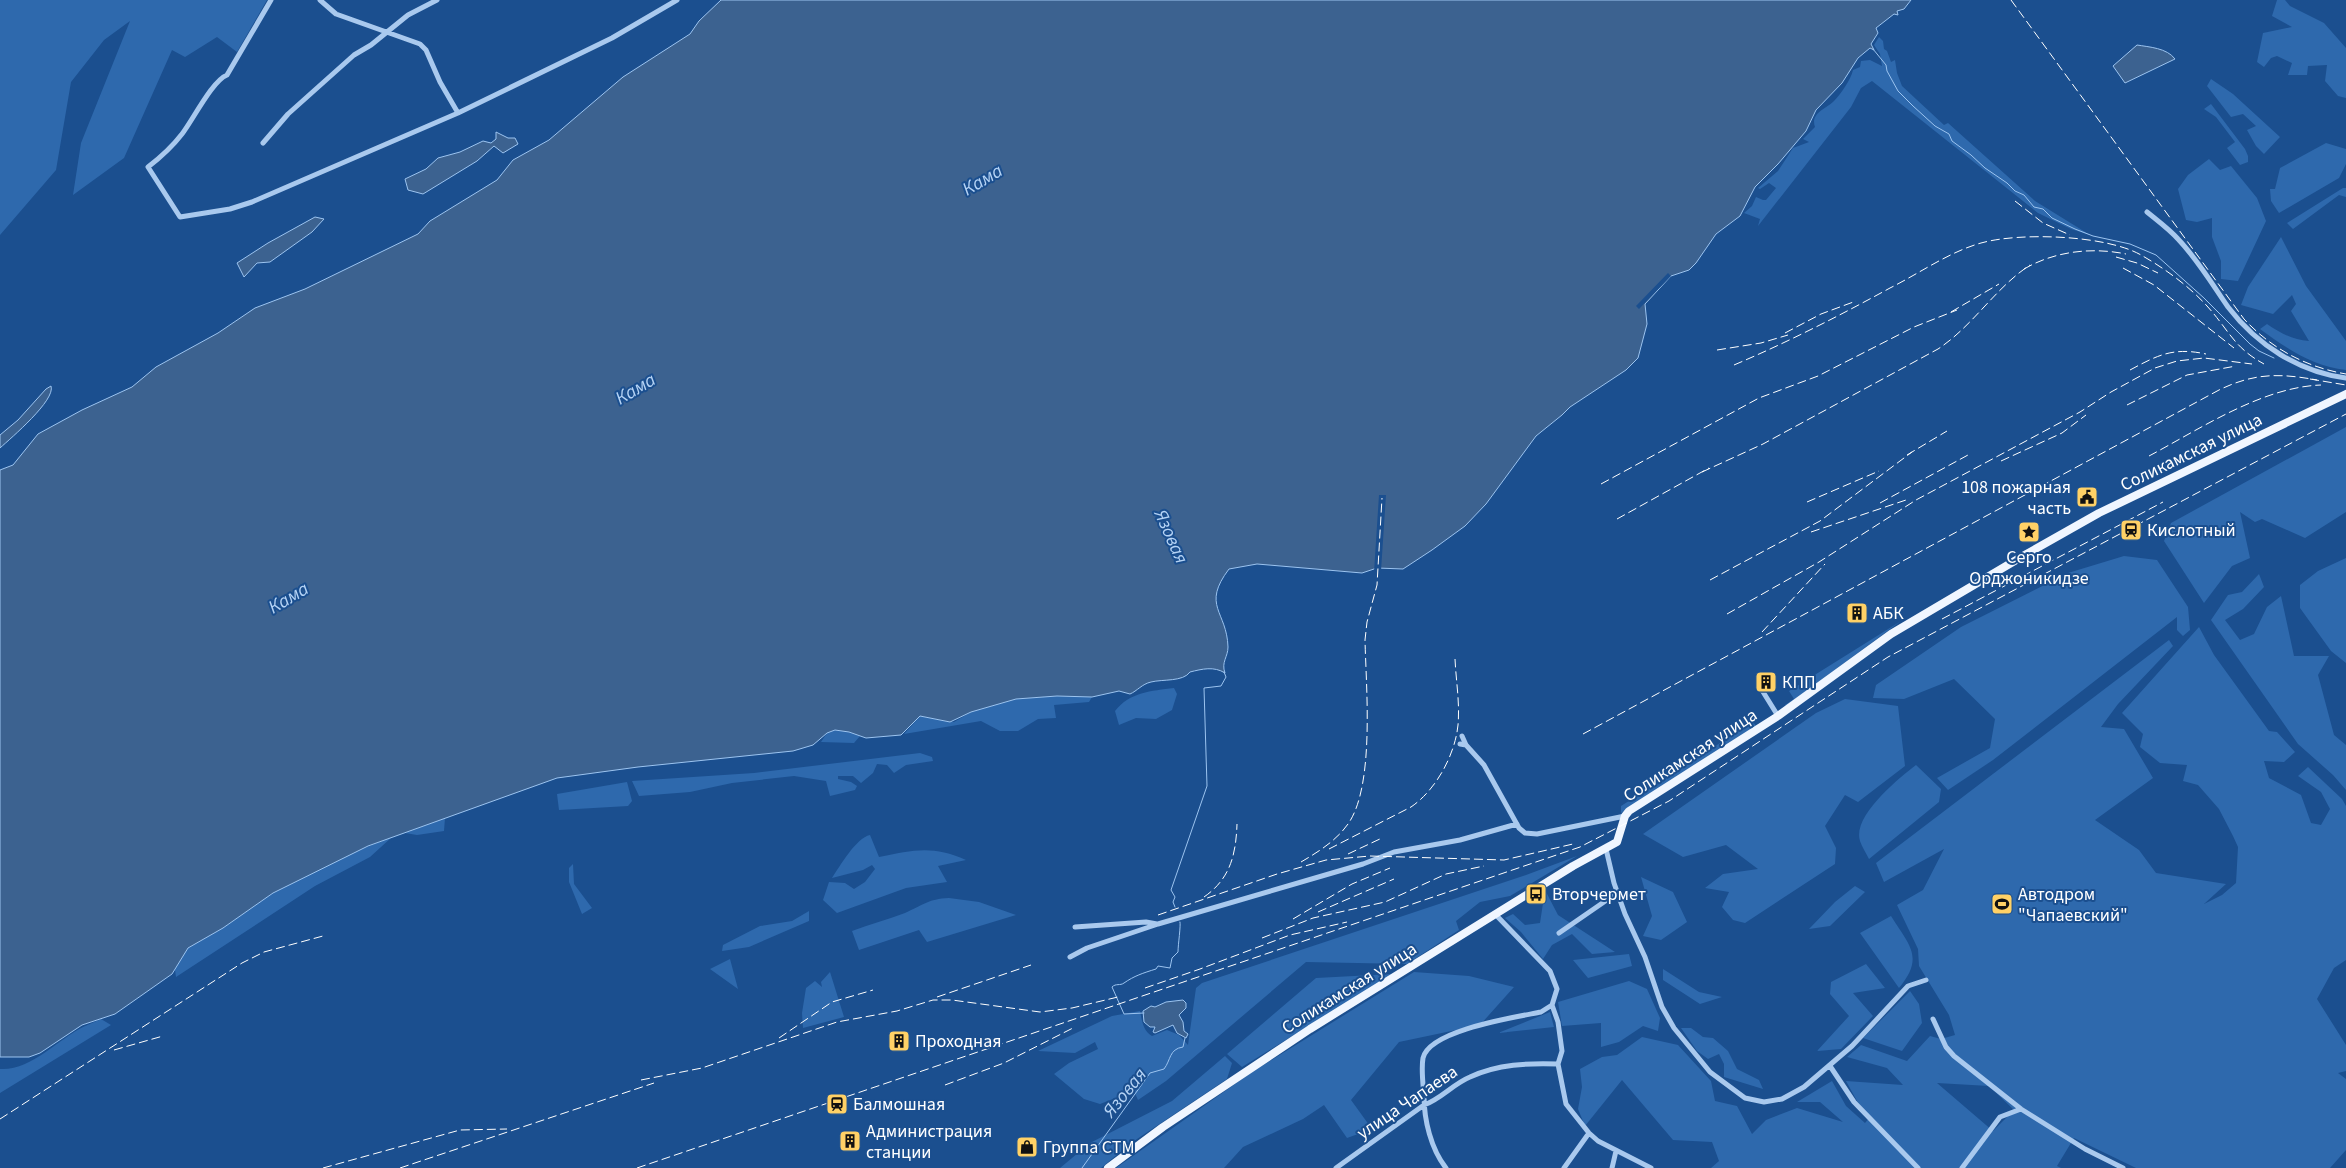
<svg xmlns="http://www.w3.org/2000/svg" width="2346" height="1168" font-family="'Source Sans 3',sans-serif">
  <rect width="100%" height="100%" fill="#1b4f8f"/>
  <path fill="#2e69ad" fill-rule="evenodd" d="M0,0H267L237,52L217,37L185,57L172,50L124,158L73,195L81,143L130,21L104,40L71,82L56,170L0,235Z
    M2277,0H2285L2290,6L2324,23L2346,48V98L2338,96L2325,81L2327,65L2308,66L2307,75H2288L2292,63L2277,56L2271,58L2264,67L2257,62L2263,33L2292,27L2272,16Z
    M1879,37L1883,41L1884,49L1887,51L1891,62L1895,60L1897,73L1902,86L1944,125L1948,123L2035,201L2090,235L2071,229L2038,213L1872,81L1861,88L1851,107L1758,226L1760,219L1744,213L1752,206L1756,197L1763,200H1766L1776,188L1769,183L1760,189L1758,188L1778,171L1793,148L1809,142L1803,139L1815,127C1810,113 1826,109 1834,101C1841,94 1851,79 1853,70L1860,67L1861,61L1870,60L1882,66L1880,54L1874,45Z
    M2211,79L2233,94L2280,137L2264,154L2256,146L2247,130L2256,126L2243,114L2231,117L2207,86Z
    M2211,104L2245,149L2248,156V162L2240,165L2227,148L2235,142L2216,117L2204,109Z
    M2326,143L2346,149V164L2339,178L2279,213L2271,201L2270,189H2275L2280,168Z
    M2209,159L2220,170L2231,166L2257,198L2266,221L2238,281L2221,279V261L2212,237V218L2197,222L2186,220L2178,189L2188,175Z
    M2343,188H2346V197L2339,195L2293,229L2287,223Z
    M2281,237L2306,286L2346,341V370C2313,367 2286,348 2260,329L2267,324C2280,333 2293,340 2309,341L2291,311L2296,304L2292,295L2273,314L2241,305L2248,287Z
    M2346,427V512L2305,538L2262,519L2255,522L2240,512L2250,558L2232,566L2204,603L2164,541L2171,523Z
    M2124,556L2157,560L2188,607L2190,630L2183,636L2177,630V617L1993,760L1948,790L1937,778L1990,748L1995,719L1954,679L1904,699L1873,698L1876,685L1961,627L2068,573Z
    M2346,558V663L2331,651L2300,608V585L2318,571Z
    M2259,574L2264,587L2243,609L2225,620L2240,640L2254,634L2267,607L2281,596L2294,656H2329L2318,675L2334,735L2346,745V790L2333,775L2298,744L2211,620L2228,595L2242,592Z
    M1901,621L1786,706L1785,705L1794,699L1789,691Z
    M2199,627L2214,655L2269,731L2277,732L2295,752L2284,762L2264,761L2269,778L2301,795L2311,823L2321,825L2330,809L2321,792L2298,776L2308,767L2342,799L2346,806V960L2334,968L2317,999L2346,1045V1071L2338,1073L2346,1079V1150L2330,1168H2136L2074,1138L2057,1166L2061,1168H1711L1719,1161L1712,1142L1673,1140L1622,1080L1585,1126L1578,1109L1582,1087L1580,1069L1602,1057L1617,1055L1642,1037L1678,1045L1711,1081L1715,1101L1737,1106L1752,1134L1766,1120L1797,1108L1843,1122L1820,1102H1797L1832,1081L1846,1106L1865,1123L1870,1117L1857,1101L1846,1081L1903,1085L1887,1068L1847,1057L1861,1045L1907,1061L1930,1036L1941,1039L1955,1035L1949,1015L1919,966L1918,949L1897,905L1923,890L1944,849L1884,882L1876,863L2169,640L2173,646L2118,704L2101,727L2124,729L2153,778L2095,820L2139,850L2156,873L2226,884L2204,904L2222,895L2236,883L2238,847L2233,836L2219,809L2198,785L2183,781L2187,765L2160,763L2140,747L2143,734L2122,713ZM1937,1083L1989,1086L2014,1110L1993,1131Z
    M1174,688L1177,694L1172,710L1156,719L1136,718L1119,725L1115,711C1130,692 1151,691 1174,688Z
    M1057,696L1092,697L1089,702L1054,705L1056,718L1038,719L1018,731H1000L981,721L904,734L920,716L954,722L971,712L1016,699Z
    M1845,699L1898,706L1905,766L1858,802L1845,795L1825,826L1836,848L1835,864L1745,923L1733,920L1722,907L1729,892L1705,888L1723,874L1758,869L1726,845L1683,857L1643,834L1816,713Z
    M1753,722L1756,726L1621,813V806Z
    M835,730H843L860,736L854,743L821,742L827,733Z
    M920,753L932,757L933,761L906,765L894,773L887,765L877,764L873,773L861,783L853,776H838V779L851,782L857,786L855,790L830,796L826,781L794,776L732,783L690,792L639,796L632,781L754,773Z
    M1916,765L1941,789L1939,802L1869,859C1866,853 1862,847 1860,841C1852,816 1899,778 1916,765Z
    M627,782L632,801L628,806L559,810L557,794Z
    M445,818L444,831L417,835L405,833Z
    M870,835L879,857C913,850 933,845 966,860L938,866L947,882L906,888L837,913L823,900L829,882L845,883L854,889L865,882L875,869L872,865L863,870L832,878C840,866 856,838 870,835Z
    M392,837L370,857L315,886L176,977L175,970L178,962L188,948L223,928L273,893L347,855Z
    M1577,856L1510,896L1480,902L1456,921L1459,930L1407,964L1306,962L1166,1081L1138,1100L1134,1091L1100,1104L1084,1099L1054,1074L1069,1063L1098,1049L1095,1042L1075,1053L1038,1051L1112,1016L1140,1011C1142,1021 1143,1031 1152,1036L1167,1030L1179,1035L1188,1045L1196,988L1202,983L1526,875Z
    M573,864L574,884L592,908L582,914L569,882V868Z
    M1641,877L1673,892L1687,922L1661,940L1643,936L1652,916Z
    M1855,886L1865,892L1830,926L1809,929L1835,902Z
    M1545,890L1558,915L1615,952L1592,954L1572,934L1552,945L1543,959L1521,932L1505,918L1513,914L1525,925L1540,923Z
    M949,898L979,902L1016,915L927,942L919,930L859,950L852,931C870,924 887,920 905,913C923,905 928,899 949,898Z
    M809,911V921L749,947L722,951L723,945L760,926L792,921Z
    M1891,916C1909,945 1925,957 1899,988L1860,933Z
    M1629,954L1632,966L1588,978L1573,960Z
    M730,959L738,989L710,969Z
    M1866,964L1885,988L1853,993L1873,1016L1841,1049L1817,1051L1849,1016L1830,994L1831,982Z
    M1663,969L1699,992L1722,997L1700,1004L1663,980Z
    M830,972L844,1017L803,1028L802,1013L806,988L815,981L822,987L821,982Z
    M1414,972L1469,976L1514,987L1480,1025L1399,1042L1351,1100L1372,1129L1347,1138L1324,1105L1303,1119L1243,1147L1224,1168H1116L1252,1072Z
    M1392,974L1242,1067L1227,1054L1316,978Z
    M1629,981L1647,989L1660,1018L1658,1031L1643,1026L1619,1042L1601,1047V1023L1562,1026L1558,1002Z
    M1910,991L1919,1004L1922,1023L1902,1051L1863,1038Z
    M1550,1012L1554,1027L1498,1033Z
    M101,1019L111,1025L0,1093V1069C31,1071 57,1040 83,1027C89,1024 95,1022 101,1019Z
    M1681,1028H1691L1703,1037L1713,1038L1728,1051L1737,1069L1759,1080L1763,1089L1724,1077V1064L1719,1054L1708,1059L1697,1051Z
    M1225,1056L1232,1063L1227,1079L1131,1143L1101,1168H1060L1090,1143L1172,1101Z"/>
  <path fill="#3c6290" stroke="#9cc4f0" d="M721,0H1911L1904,9L1897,11L1898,15L1894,14L1876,28L1878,33L1871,44L1874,50L1870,48L1858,58L1842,83L1816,110L1806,131L1778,164L1755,187L1740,216L1716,234L1696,263L1689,270L1671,276L1645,304L1647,324L1638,358L1626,370L1570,407L1562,415L1536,436L1486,504L1465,526L1432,550L1403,569L1377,568L1362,573L1257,564L1229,569C1201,606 1227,611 1228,647C1228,657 1221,662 1225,673C1214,666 1202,669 1190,672C1183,682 1163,679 1151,682C1142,684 1137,691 1130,694L1119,691L1092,697L1057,696L1016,699L971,712L950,722L920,716L901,735L866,738L849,732L835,730L827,733L813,745L793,751L638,767L557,778L368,846L273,893L223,928L188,948L172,974L115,1014L82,1025L40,1053L29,1057H0V470L13,465L38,434L82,410L132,387L156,367L218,333L255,308L305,289L418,234L430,221L497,180L513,160L549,140L623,77L690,34L699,21Z
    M2137,45C2149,47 2167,48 2175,59L2125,83L2113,66Z
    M496,132L508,138H515L518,144L503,153L494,146L477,161L423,194L408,190L405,179L426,169L438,158L460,152L483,141L491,143L496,139Z
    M315,217L324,219L312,232L270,262L257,263L244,277L237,263L268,243Z
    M51,386C56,400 11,438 0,448V435L18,420L46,389Z
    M1183,1000L1186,1003V1008L1179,1015L1183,1022L1184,1031L1188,1034L1186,1038L1177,1033L1173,1025L1155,1033L1153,1032L1155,1027H1150L1144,1022L1143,1011L1151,1006L1155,1007L1166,1002Z"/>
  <path fill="#1b4f8f" d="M1668,273L1671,276L1639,309L1636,306Z
    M1379,495H1386L1381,571L1374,572Z"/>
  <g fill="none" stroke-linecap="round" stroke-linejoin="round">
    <path stroke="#9cc4f0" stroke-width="1" d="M1873,49L1886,65L1887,71L1898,91L1913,106L1935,126L1949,134L1952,141L1971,155L1985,168L2007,183L2015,191L2024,195L2034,207L2043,209L2052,218L2075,229L2093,236L2130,244L2156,255L2204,298L2250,344L2259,351L2274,358
      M1175,907L1173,902L1175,897L1171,890L1207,786L1204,688L1221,686L1226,677L1224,672
      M1144,1013L1124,1014L1112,987C1116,983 1120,986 1124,983C1134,976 1143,973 1156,969L1158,966L1170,968L1172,958L1178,952C1178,945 1181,925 1180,922
      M1082,1168L1150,1073L1164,1069C1171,1060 1169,1049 1183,1047L1185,1038"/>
    <path stroke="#a9c9ee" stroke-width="5" d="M271,0L227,75C212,81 193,120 182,134C172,147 161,157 148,167L180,217L230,209L252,202L458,113
      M320,0L336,14L420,44L426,50L440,82L458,113L612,38L677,0
      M263,143L288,114L354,55L371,45L408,15L437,0
      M2147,212C2158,221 2169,229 2178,239C2198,260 2212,284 2228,307C2257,345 2299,372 2346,378
      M1760,687L1778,716
      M1462,736L1466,745
      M1460,744L1466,745L1484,765L1519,828L1525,833L1537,834L1625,816
      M1606,849L1614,883L1625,914L1645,957L1662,1007L1674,1028L1710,1072L1745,1098L1764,1102L1782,1099L1804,1087L1852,1046L1908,986L1926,980
      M1495,914L1550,971L1557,989L1552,1005L1558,1022L1562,1051L1558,1064L1566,1104L1589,1133L1598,1141L1651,1168
      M1075,927L1146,922L1157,924
      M1559,933L1617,893
      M1070,957L1087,948L1158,924L1363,864L1394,852L1460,840L1517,824
      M1933,1019L1946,1047L1954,1056L2021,1109L2085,1149L2123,1168
      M1830,1066L1854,1102L1918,1168
      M1336,1168L1424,1105C1441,1099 1453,1084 1470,1077C1498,1064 1528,1063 1558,1064
      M1446,1168C1431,1149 1424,1120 1424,1096C1423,1084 1421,1069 1423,1058C1429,1030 1516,1017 1541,1012L1552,1005
      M1564,1168L1589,1133
      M1612,1168L1616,1151
      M1962,1168L2000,1117L2021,1109"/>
    <path stroke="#f0f6ff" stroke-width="8" d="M1108,1168L1163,1127L1310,1029L1573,866L1617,842L1625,816L1629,811L1778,716L1891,634L2023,556L2099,513L2346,394"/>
    <path stroke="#fff" stroke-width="1" stroke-dasharray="9 4" stroke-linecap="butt" d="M2011,0L2244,319C2272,349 2306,367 2346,374
      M2015,201L2043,223L2070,235
      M2116,257L2137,263L2158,273
      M2123,268L2154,285L2234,348
      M2024,269C2055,251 2092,247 2126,254
      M1951,312L1999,284
      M1785,333L1821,314L1856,301
      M1717,350L1761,343L1788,335
      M1734,365C1788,342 1839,316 1890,288C1920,273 1949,252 1981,243C2020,232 2106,235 2141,255C2164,268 2189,286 2207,306C2229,330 2233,347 2264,364
      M2130,370C2158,355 2173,347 2206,354
      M2310,379L2346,385
      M2127,405L2187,375L2236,366
      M1907,455L1947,431
      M2149,456C2200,429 2262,387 2321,385
      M2001,461L2062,433L2086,415
      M1702,472L1763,444L1938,349C1973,326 1995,288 2030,265
      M1601,484L1759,398L1818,376L1914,327L1957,310
      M1807,502L1879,471
      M1880,503L1968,455
      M1617,519L1709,468
      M1811,532L1906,500
      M1710,580L1820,521L1912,452
      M1727,614L1819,562L1916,500L2080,412L2111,392L2155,368L2177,361L2204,358L2252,364
      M1942,619L2163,502
      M1762,632L1825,564
      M1583,734L2219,390C2254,373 2279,373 2317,380
      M1329,849L1411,807C1436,790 1455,755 1458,725C1460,703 1456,681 1455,659
      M1348,854L1382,838
      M1301,862C1318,852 1336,841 1348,824C1375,786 1366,687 1365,640L1367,622L1377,585L1382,498
      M1204,897C1230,879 1236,855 1237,824
      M1318,912L1394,879
      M1158,915L1277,874L1326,860L1370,856L1504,860L1573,844
      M1293,919L1352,884L1390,868
      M1262,938L1313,918L1385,902L1446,874L1484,866
      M1145,988L1200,969L1290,935L1347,922
      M937,997L1031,965
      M779,1038L832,1002L873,990
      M114,1050L163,1036
      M641,1080L702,1068L837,1022L897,1011L933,1000H952L1040,1012L1072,1008L1118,997
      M945,1085L1004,1063L1073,1028
      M0,1119L242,963L264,952L323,936
      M323,1168L460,1130L507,1129
      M400,1168L654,1083
      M637,1168L1580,847L1669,801L1888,657L2346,414"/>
  </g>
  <defs>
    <g id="civic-square" transform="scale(1.125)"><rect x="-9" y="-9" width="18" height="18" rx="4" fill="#ffd166" stroke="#1b4f8f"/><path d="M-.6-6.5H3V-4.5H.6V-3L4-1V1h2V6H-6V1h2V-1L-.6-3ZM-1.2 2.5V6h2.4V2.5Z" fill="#111"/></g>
    <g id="station-square" transform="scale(1.125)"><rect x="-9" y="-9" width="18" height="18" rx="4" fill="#ffd166" stroke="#1b4f8f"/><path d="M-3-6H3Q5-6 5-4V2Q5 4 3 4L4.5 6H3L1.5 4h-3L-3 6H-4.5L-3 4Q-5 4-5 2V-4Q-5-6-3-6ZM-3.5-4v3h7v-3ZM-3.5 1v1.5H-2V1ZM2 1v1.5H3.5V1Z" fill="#111"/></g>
    <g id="sight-square" transform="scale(1.125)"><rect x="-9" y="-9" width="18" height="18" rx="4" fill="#ffd166" stroke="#1b4f8f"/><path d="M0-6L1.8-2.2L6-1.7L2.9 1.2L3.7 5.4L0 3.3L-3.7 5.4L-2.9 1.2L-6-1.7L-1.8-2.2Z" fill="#111"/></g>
    <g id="building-square" transform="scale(1.125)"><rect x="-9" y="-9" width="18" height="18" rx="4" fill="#ffd166" stroke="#1b4f8f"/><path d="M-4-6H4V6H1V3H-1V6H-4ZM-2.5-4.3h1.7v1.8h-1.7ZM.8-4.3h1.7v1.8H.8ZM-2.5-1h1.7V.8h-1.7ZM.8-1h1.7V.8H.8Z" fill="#111"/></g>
    <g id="bus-square" transform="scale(1.125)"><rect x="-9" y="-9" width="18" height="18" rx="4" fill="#ffd166" stroke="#1b4f8f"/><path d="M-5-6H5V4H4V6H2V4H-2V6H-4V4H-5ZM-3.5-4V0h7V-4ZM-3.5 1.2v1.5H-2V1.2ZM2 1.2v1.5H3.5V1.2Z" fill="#111"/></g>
    <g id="stadium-square" transform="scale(1.125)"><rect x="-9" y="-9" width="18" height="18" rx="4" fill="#ffd166" stroke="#1b4f8f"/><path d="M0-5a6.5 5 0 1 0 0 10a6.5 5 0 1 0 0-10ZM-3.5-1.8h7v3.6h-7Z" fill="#111"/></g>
    <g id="shop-square" transform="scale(1.125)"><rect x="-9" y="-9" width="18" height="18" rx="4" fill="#ffd166" stroke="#1b4f8f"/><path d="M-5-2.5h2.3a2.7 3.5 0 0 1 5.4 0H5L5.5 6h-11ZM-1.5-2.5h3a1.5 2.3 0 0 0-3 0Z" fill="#111"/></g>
  </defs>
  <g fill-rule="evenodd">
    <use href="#civic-square" x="2087" y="497"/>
    <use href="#station-square" x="2131" y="530"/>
    <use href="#sight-square" x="2029" y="532"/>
    <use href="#building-square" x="1857" y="613"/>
    <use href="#building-square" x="1766" y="682"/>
    <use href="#bus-square" x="1536" y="894"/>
    <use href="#stadium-square" x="2002" y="904"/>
    <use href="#building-square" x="899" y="1041"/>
    <use href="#station-square" x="837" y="1104"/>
    <use href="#building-square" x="850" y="1141"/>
    <use href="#shop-square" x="1027" y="1147"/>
  </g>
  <g text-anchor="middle" stroke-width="4" stroke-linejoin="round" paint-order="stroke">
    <g font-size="18" fill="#fff" stroke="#1b4f8f">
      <text transform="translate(2191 452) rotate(-26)" y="6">Соликамская улица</text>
      <text transform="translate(1690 755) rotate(-33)" y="6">Соликамская улица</text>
      <text transform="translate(1349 988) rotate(-32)" y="6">Соликамская улица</text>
      <text transform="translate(1407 1102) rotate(-34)" y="6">улица Чапаева</text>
    </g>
    <g font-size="18" fill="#fff" stroke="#1b4f8f" text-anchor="start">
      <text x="2071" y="493" text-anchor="end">108 пожарная<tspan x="2071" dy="21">часть</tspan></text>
      <text x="2147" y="536">Кислотный</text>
      <text x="2029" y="563" text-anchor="middle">Серго<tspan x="2029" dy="21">Орджоникидзе</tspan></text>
      <text x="1873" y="619">АБК</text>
      <text x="1782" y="688">КПП</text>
      <text x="1552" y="900">Вторчермет</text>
      <text x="2018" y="900">Автодром<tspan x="2018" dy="21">"Чапаевский"</tspan></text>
      <text x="915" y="1047">Проходная</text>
      <text x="853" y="1110">Балмошная</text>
      <text x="866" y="1137">Администрация<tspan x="866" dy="21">станции</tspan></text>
      <text x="1043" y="1153">Группа СТМ</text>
    </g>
    <g font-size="19" font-style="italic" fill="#b5d3f5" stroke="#1b4f8f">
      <text transform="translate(982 179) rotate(-31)" y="7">Кама</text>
      <text transform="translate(635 388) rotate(-31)" y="7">Кама</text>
      <text transform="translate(1172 536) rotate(66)" y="7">Язовая</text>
      <text transform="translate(288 597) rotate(-31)" y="7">Кама</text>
      <text transform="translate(1124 1092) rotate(-51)" y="7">Язовая</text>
    </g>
  </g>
</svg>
